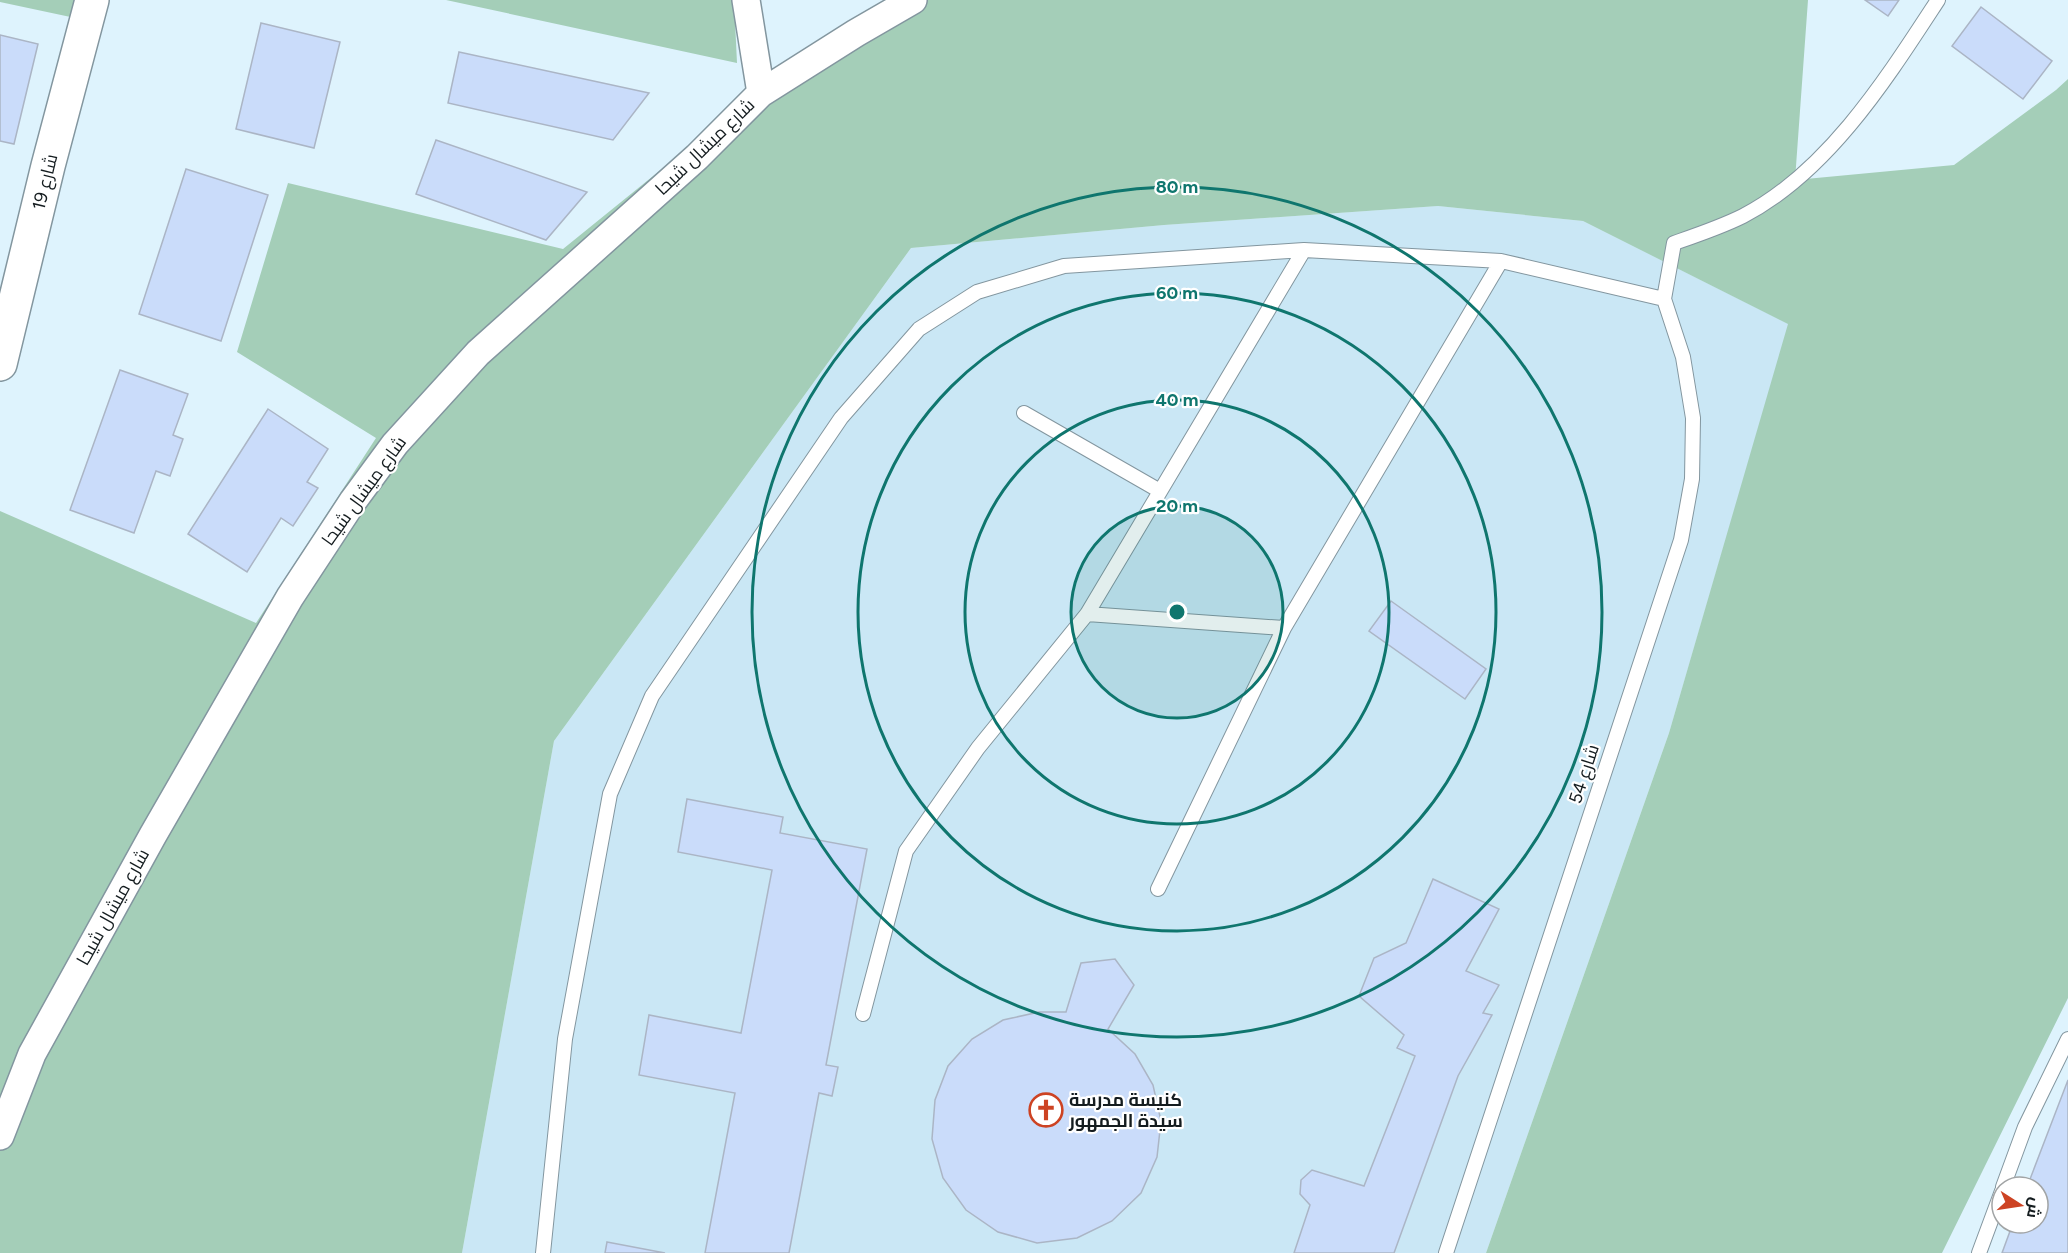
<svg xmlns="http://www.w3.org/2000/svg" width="2068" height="1253" font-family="Figtree,Cairo,sans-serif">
  <rect width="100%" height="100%" fill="#def3fd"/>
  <path fill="#cae7f5" d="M1438,206L1583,221L1789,324L1669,733L1486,1253H462L554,741L911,248L1164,225Z"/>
  <path fill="#a4ceb8" d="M0,0H99L94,22L0,2Z
    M446,0H734L737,63Z
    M895,0H1808L1795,180L1954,165L2056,90L2068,79V998L1942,1253H1486L1669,733L1788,324L1583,221L1438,206L1164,225L911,248L554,741L462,1253H0V511L256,623L376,438L237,352L288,183L563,249L763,87Z"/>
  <path fill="#cadcfa" stroke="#abb5c5" stroke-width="1.5" d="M1865,0H1899L1888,16Z
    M1981,7L2052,61L2023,99L1952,46Z
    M261,23L340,42L314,148L236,129Z
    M0,35L38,44L14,144L0,141Z
    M459,52L649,93L613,140L448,103Z
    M436,140L587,192L546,240L416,194Z
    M186,169L268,195L221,341L139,314Z
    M120,370L188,394L173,435L183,439L170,476L156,471L134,533L70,510Z
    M268,409L328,449L307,482L318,488L293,526L281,518L247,572L188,534Z
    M1391,601L1486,669L1465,699L1369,631Z
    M687,799L783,817L780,833L867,849L826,1065L838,1067L832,1096L819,1093L789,1253H705L735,1093L639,1075L649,1015L741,1033L772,870L678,852Z
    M1433,879L1499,909L1466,971L1499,985L1483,1013L1492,1015L1458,1076L1394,1253H1294L1310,1205L1300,1194L1301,1180L1312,1170L1364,1186L1415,1056L1397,1048L1404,1035L1359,996L1374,958L1406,943Z
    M1115,959L1134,985L1108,1029L1135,1054L1153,1085L1161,1121L1157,1157L1141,1193L1112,1221L1077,1238L1037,1243L998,1232L966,1210L943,1178L932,1139L935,1100L948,1066L972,1039L1003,1020L1039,1012H1066L1081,963Z
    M2068,1080V1253H2002L2013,1223H2038V1187H2027Z
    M607,1242L665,1253H605Z"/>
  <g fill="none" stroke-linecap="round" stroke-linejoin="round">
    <g stroke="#83969f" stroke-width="16">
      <path id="lane" d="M1024,413L1160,491
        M1087,614L1284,628L1501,261
        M1158,889L1284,628
        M863,1014L906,851L978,748L1087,614L1304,250
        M2003,1187L2025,1127L2068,1039
        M543,1253L565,1039L610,794L652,696L841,418L919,329L977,292L1064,266L1304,250L1501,261L1664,299L1674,243C1697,235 1721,227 1743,216C1828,172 1887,78 1938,0
        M1446,1253L1681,540L1692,479L1693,418L1683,357L1664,299
        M1979,1253L2002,1191"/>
    </g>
    <g stroke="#83969f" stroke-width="30">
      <path id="street" d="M746,0L761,93
        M0,1136L32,1054L153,835L290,597L353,501L395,444L478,353L697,157L761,93L856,33L913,0"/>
    </g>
    <g stroke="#83969f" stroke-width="36">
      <path id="secondary" d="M0,364L48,166L92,0"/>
    </g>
    <use href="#lane" stroke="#fff" stroke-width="14"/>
    <use href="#street" stroke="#fff" stroke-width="27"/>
    <use href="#secondary" stroke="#fff" stroke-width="33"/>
  </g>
  <circle cx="1177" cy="612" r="106" fill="#0f766e" fill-opacity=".12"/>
  <g fill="none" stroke="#0f766e" stroke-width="3">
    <circle cx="1177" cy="612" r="106"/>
    <circle cx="1177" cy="612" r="212"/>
    <circle cx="1177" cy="612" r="319"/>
    <circle cx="1177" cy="612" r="425"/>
  </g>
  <defs>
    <g id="church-ring" transform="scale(1.725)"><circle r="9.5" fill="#fff" stroke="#cd4323" stroke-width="1.5"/><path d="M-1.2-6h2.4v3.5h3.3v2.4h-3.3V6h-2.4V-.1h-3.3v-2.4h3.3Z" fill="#cd4323"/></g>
  </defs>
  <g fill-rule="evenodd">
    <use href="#church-ring" x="1046" y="1110"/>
  </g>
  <g text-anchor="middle" stroke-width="4.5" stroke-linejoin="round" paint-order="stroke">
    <g font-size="18" fill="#141c1f" stroke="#fff">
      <text transform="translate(705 147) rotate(-44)" y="6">شارع ميشال شيحا</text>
      <text transform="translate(45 182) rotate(-76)" y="6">شارع 19</text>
      <text transform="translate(364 491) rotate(-54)" y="6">شارع ميشال شيحا</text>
      <text transform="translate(1584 774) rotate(-72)" y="6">شارع 54</text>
      <text transform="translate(113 907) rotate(-61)" y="6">شارع ميشال شيحا</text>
    </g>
    <g font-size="18" font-weight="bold" fill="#141c1f" stroke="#fff" text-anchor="start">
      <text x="1069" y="1106">كنيسة مدرسة<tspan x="1069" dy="21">سيدة الجمهور</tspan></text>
    </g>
  </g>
  <circle cx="1177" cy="612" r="9" fill="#0f766e" stroke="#fff" stroke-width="3"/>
  <g font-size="18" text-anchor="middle" font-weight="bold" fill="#0f766e" stroke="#fff" stroke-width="4.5" stroke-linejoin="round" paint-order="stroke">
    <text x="1177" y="193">80 m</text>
    <text x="1177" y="299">60 m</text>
    <text x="1177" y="406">40 m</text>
    <text x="1177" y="512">20 m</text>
  </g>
  <g transform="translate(2020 1205) rotate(102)"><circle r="28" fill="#ffffff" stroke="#a1a4a5" stroke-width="1.5"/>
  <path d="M0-4.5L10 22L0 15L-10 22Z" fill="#cd4323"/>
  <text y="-9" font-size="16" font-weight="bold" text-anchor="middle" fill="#141c1f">ش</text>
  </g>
</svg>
